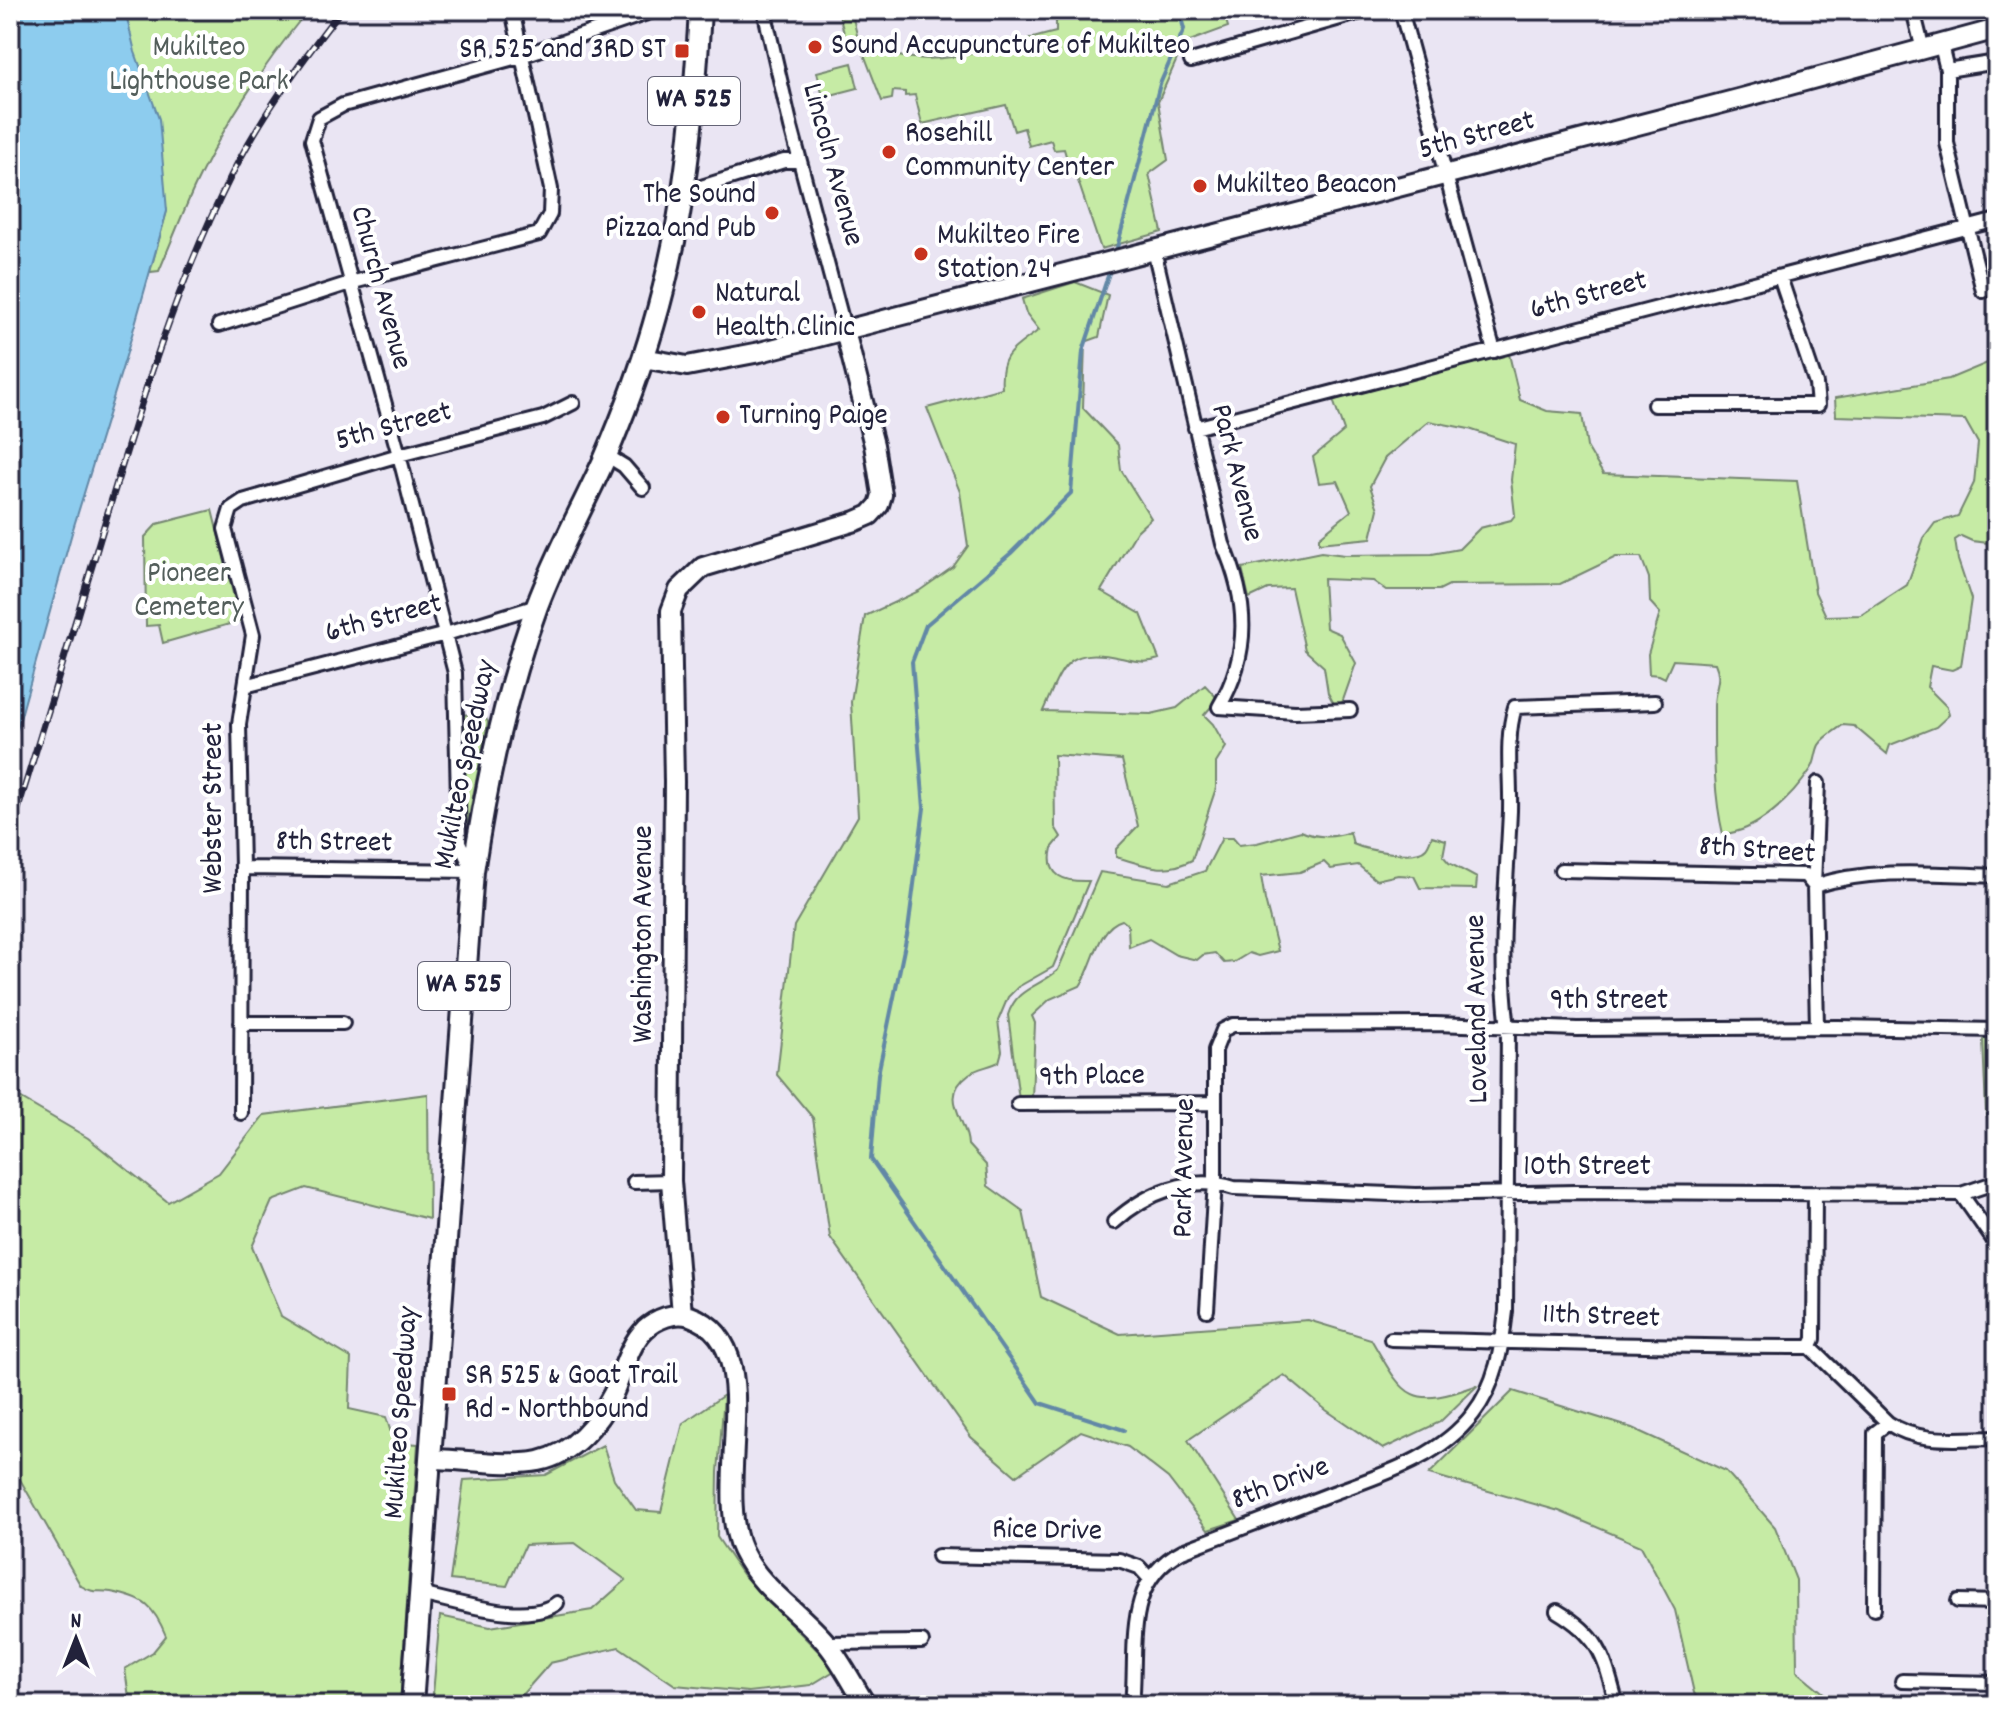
<svg xmlns="http://www.w3.org/2000/svg" width="2007" height="1715" viewBox="0 0 2007 1715" font-family="Dekko,sans-serif">
  <style>
    .green { fill: #c6eba5; stroke: #748670; stroke-width: 2 }
    .water { fill: #8dccee; stroke: #6288a6; stroke-width: 2 }
    .lines { fill: none; stroke-linecap: round; stroke-linejoin: round }
    .stream { stroke: #6288a6; stroke-width: 4 }
    .street-casing { stroke: #22223b; stroke-width: 18 }
    .secondary-casing { stroke: #22223b; stroke-width: 24 }
    .primary-casing { stroke: #22223b; stroke-width: 26 }
    .street { stroke: #fff; stroke-width: 12 }
    .secondary { stroke: #fff; stroke-width: 18 }
    .primary { stroke: #fff; stroke-width: 20 }
    .rail-casing { stroke: #22223b; stroke-width: 7 }
    .rail { stroke: #fff; stroke-width: 4; stroke-dasharray: 12; stroke-linecap: butt }
    .poi-dot { fill: #c8321e; stroke: #fff; stroke-width: 3 }
    .labels { text-anchor: middle; dominant-baseline: central; stroke-width: 8; stroke-linejoin: round; paint-order: stroke }
    .shield { fill: #fff; stroke: #646476; stroke-width: 2 }
    .shield-label { font-size: 28px; font-weight: bold; fill: #22223b }
    .poi-label { font-size: 30px; fill: #22223b; stroke: #fff; text-anchor: start }
    .park-label { font-size: 30px; fill: #535e5b; stroke: #fff }
    .street-label { font-size: 30px; fill: #22223b; stroke: #fff }
  </style>
  <rect width="100%" height="100%" fill="#eae5f3"/>
  <filter id="ink" filterUnits="userSpaceOnUse"><feTurbulence type="fractalNoise" baseFrequency=".0125" numOctaves="2"/><feDisplacementMap in="SourceGraphic" scale="16" xChannelSelector="R" yChannelSelector="G"/><feConvolveMatrix kernelMatrix="1 2 1 2 8 2 1 2 1" color-interpolation-filters="sRGB"/></filter>
  <g filter="url(#ink)">
    <path class="green" d="M125 10H308C264 65 225 122 195 186 182 214 171 243 159 271L150 272 167 211Z
      M838 10H851L859 43 847 45Z
      M1056 10H1223L1228 27 1184 43 1158 102 1168 160 1149 174 1162 232 1101 249 1076 175 1071 173 1064 149 1054 150 1051 140 1029 146 1024 128 1014 131 1006 105 922 124 915 95 905 96V92L893 91 892 99 882 101 862 49 883 44 886 53C942 70 1002 45 1056 32Z
      M852 63 858 88 823 97 817 72Z
      M1075 282 1108 295 1099 337 1085 342 1083 408 1118 445 1121 470 1151 518 1137 531 1101 591 1141 614 1159 659C1145 664 1135 661 1121 658 1065 646 1063 666 1043 711L1151 714 1177 708 1205 685 1218 699 1204 715 1213 724 1226 747 1216 763V788L1192 860C1164 875 1145 865 1116 857V849L1138 826 1122 760 1054 755 1055 827 1061 837 1052 848C1045 877 1065 882 1089 881L1053 967 1018 987 1008 997 998 1021 1002 1051 999 1062C989 1067 977 1068 969 1074 937 1098 968 1120 968 1145L986 1165 988 1186 1023 1211 1041 1297 1120 1334 1308 1320 1371 1339C1405 1398 1409 1410 1478 1385L1440 1422 1383 1449 1326 1410 1284 1375 1188 1440 1239 1520 1208 1530 1168 1478 1128 1447 1081 1431 1016 1476 971 1437 830 1237 813 1118 777 1075 794 926 858 816 851 702 865 616 919 591 953 567 968 546 960 492 927 408 1002 388C999 353 1014 349 1039 330L1026 313 1022 299Z
      M1509 354 1520 400 1547 411 1582 414 1587 447 1603 474 1797 481 1815 592 1826 616 1861 615 1907 585 1924 538 1935 523 1958 516 1974 483 1978 443 1965 420 1836 416 1835 398 1949 379 1997 359V544L1972 541 1961 536 1955 540 1958 560 1971 599 1961 666 1952 670 1931 666 1927 687 1947 707 1949 715 1936 727 1890 745 1887 754 1854 726 1843 725C1836 730 1824 737 1819 745 1815 753 1816 762 1811 769 1793 796 1758 832 1723 834 1713 792 1714 749 1714 706 1714 688 1723 680 1715 663L1673 660 1665 678 1659 675 1649 674 1648 654 1660 613 1650 602 1649 578 1641 557H1616L1560 584 1449 585 1439 590H1386L1373 581 1323 579 1326 628 1340 634 1356 663 1342 703 1334 704 1328 693 1324 667 1305 650 1291 588 1268 589 1249 598 1242 568 1321 552 1345 555 1432 554 1459 549 1480 528 1511 520 1515 515 1511 480 1515 444 1469 429 1429 421 1385 458 1370 486 1378 509 1371 538 1319 543V537L1351 511 1338 481 1319 483 1313 457 1344 431 1333 400Z
      M212 510 240 621 163 643 159 625 146 626 145 537 157 524Z
      M461 714 485 717 488 722 468 821 463 827Z
      M1301 831C1315 838 1335 838 1350 832L1353 844C1366 850 1416 860 1426 848 1429 845 1430 840 1432 836L1446 840 1443 856 1449 863 1477 878 1476 889 1420 888 1414 876 1398 875 1376 880 1358 865 1331 869 1324 862 1300 872 1261 876 1265 900 1278 951 1258 956 1249 953 1234 962 1224 963 1215 953 1203 955 1197 960 1176 955 1149 939 1129 947 1128 925 1122 920C1097 927 1093 968 1080 986L1050 999 1032 1016 1035 1023 1032 1099 1019 1100 1008 1015C1017 987 1038 988 1058 970L1100 872 1169 883 1205 871 1222 838H1233L1239 845 1257 843Z
      M1987 1036H1997V1123L1989 1122 1986 1112 1983 1040Z
      M428 1094 429 1219 306 1188 272 1201 252 1247 281 1316 351 1358 349 1409 386 1417 394 1442 418 1444 400 1705H130L125 1669 153 1652 166 1636C154 1606 144 1598 111 1592 97 1590 95 1594 81 1586L10 1462V1097H18L88 1138 168 1202 219 1173 264 1115Z
      M1513 1391 1632 1428 1726 1471 1775 1527 1796 1580 1797 1671 1838 1705H1702L1694 1693 1675 1610 1641 1546 1559 1511 1429 1474Z
      M724 1395 718 1472 717 1537 742 1574 820 1653 834 1671 811 1685 748 1692 675 1685 619 1647 550 1663 513 1705H432L440 1616 490 1627 592 1610 626 1580 575 1543 525 1545 507 1586 450 1580 464 1480 546 1475 603 1445 614 1479 636 1510 661 1512 683 1423Z"/>
    <path class="water" d="M10 10H125L135 52 159 119 167 211 126 356 73 529 10 755Z"/>
    <g class="lines">
      <path class="stream" d="M1115 255 1160 84 1184 29 1179 10
        M1111 267 1083 351 1071 493 1011 553 926 625 912 662 924 808 908 930 878 1074 871 1159 1040 1403 1124 1430"/>
      <defs>
        <path id="street" d="M764 10 791 127 845 331
          M1401 10 1494 351
          M1913 10 1923 50
          M1941 45 1947 70V143L1983 291
          M1191 61 1368 10
          M1947 70 1997 62
          M685 192 784 161H800
          M1154 250 1223 544C1248 600 1251 653 1219 707L1295 712 1350 710
          M219 325 350 283 539 234 550 214 551 189 512 10
          M1654 405H1818L1816 384 1780 277
          M1195 428 1997 220
          M606 455 624 466 643 488
          M245 686 446 634 537 606
          M242 868 473 871 459 842 455 673 399 455 312 140 319 118 343 105 521 56 656 10
          M1561 870 1805 875 1814 886
          M1814 886C1873 867 1936 874 1997 876
          M241 1023H343
          M1817 1027 1814 886 1818 783
          M1018 1104 1214 1103
          M241 1113 242 868 239 724 253 635 225 529 231 509 243 501 399 455 543 418 573 403
          M634 1182 671 1181
          M1961 1194 1997 1245
          M1114 1222C1146 1193 1191 1174 1234 1188L1416 1195 1575 1192 1961 1194 1997 1182
          M1207 1310 1215 1181V1050L1223 1030 1233 1025 1435 1024 1577 1029 1838 1027 1997 1030
          M1391 1339C1531 1342 1670 1347 1810 1347
          M1810 1347 1888 1423C1920 1445 1960 1438 1997 1438
          M1810 1347 1814 1339 1815 1193
          M938 1556 1119 1560 1139 1567 1149 1578
          M420 1594C454 1601 528 1626 557 1603
          M1958 1601 1997 1602
          M1874 1609 1875 1433 1888 1423
          M1557 1611C1602 1638 1604 1658 1617 1705
          M826 1643 922 1642
          M1902 1681 1997 1683
          M1132 1705C1138 1648 1122 1582 1182 1551 1230 1533 1278 1514 1325 1496 1377 1476 1438 1460 1473 1414 1496 1385 1502 1347 1506 1311L1508 1027C1498 955 1507 883 1510 811 1511 776 1505 740 1515 707L1655 702"/>
        <path id="secondary" d="M643 358 687 366 760 352 1738 99 1997 29
          M682 1314 671 1181 674 782 671 611 679 590 703 567 856 521 870 515 879 505 882 495 874 445 845 331
          M430 1459C462 1459 508 1467 539 1461 573 1454 598 1423 613 1394 623 1373 628 1346 645 1329 656 1319 675 1311 690 1316 772 1344 711 1484 742 1550 761 1590 800 1611 827 1644 842 1662 853 1685 866 1705"/>
        <path id="primary" d="M412 1705 473 871C487 781 505 692 537 606 556 555 583 507 605 458 623 416 640 371 653 327 684 223 694 118 700 10"/>
      </defs>
      <use href="#street" class="street-casing"/>
      <use href="#secondary" class="secondary-casing"/>
      <use href="#primary" class="primary-casing"/>
      <use href="#street" class="street"/>
      <use href="#secondary" class="secondary"/>
      <use href="#primary" class="primary"/>
      <defs>
        <path id="rail" d="M10 835C37 746 65 658 91 569 131 436 168 301 231 176 261 116 300 63 341 10"/>
      </defs>
      <use href="#rail" class="rail-casing"/>
      <use href="#rail" class="rail"/>
    </g>
  </g>
  <g class="poi-dot">
    <circle cx="815" cy="47" r="8"/>
    <rect x="674" y="43" width="16" height="16" rx="4"/>
    <circle cx="889" cy="152" r="8"/>
    <circle cx="1200" cy="186" r="8"/>
    <circle cx="772" cy="213" r="8"/>
    <circle cx="921" cy="254" r="8"/>
    <circle cx="699" cy="312" r="8"/>
    <circle cx="723" cy="417" r="8"/>
    <rect x="441" y="1386" width="16" height="16" rx="4"/>
  </g>
  <g class="labels">
    <g class="shield">
      <rect x="648" y="77" width="92" height="48" rx="6"/>
      <rect x="418" y="962" width="92" height="48" rx="6"/>
    </g>
    <g class="shield-label">
      <text x="694" y="101">WA 525</text>
      <text x="464" y="986">WA 525</text>
    </g>
    <g class="poi-label">
      <text x="831" y="47">Sound Accupuncture of Mukilteo</text>
      <text x="666" y="51" text-anchor="end">SR 525 and 3RD ST</text>
      <text x="905" y="135">Rosehill<tspan x="905" dy="34">Community Center</tspan></text>
      <text x="1216" y="186">Mukilteo Beacon</text>
      <text x="756" y="196" text-anchor="end">The Sound<tspan x="756" dy="34">Pizza and Pub</tspan></text>
      <text x="937" y="237">Mukilteo Fire<tspan x="937" dy="34">Station 24</tspan></text>
      <text x="715" y="295">Natural<tspan x="715" dy="34">Health Clinic</tspan></text>
      <text x="739" y="417">Turning Paige</text>
      <text x="465" y="1377">SR 525 &amp; Goat Trail<tspan x="465" dy="34">Rd - Northbound</tspan></text>
    </g>
    <g class="park-label">
      <text x="199" y="49">Mukilteo<tspan x="199" dy="34">Lighthouse Park</tspan></text>
      <text x="189" y="575">Pioneer<tspan x="189" dy="34">Cemetery</tspan></text>
    </g>
    <g class="street-label">
      <text transform="translate(1477 137) rotate(-15)">5th Street</text>
      <text transform="translate(831 165) rotate(75)">Lincoln Avenue</text>
      <text transform="translate(379 288) rotate(75)">Church Avenue</text>
      <text transform="translate(1589 297) rotate(-15)">6th Street</text>
      <text transform="translate(394 428) rotate(-15)">5th Street</text>
      <text transform="translate(1235 473) rotate(76)">Park Avenue</text>
      <text transform="translate(384 620) rotate(-15)">6th Street</text>
      <text transform="translate(467 765) rotate(-78)">Mukilteo Speedway</text>
      <text transform="translate(215 808) rotate(-90)">Webster Street</text>
      <text transform="translate(334 844) rotate(1)">8th Street</text>
      <text transform="translate(1757 852) rotate(4)">8th Street</text>
      <text transform="translate(645 934) rotate(-90)">Washington Avenue</text>
      <text x="1609" y="1002">9th Street</text>
      <text transform="translate(1479 1009) rotate(-91)">Loveland Avenue</text>
      <text transform="translate(1092 1078) rotate(-1)">9th Place</text>
      <text transform="translate(1186 1168) rotate(-89)">Park Avenue</text>
      <text x="1587" y="1168">10th Street</text>
      <text transform="translate(1601 1318) rotate(2)">11th Street</text>
      <text transform="translate(403 1413) rotate(-86)">Mukilteo Speedway</text>
      <text transform="translate(1281 1485) rotate(-21)">8th Drive</text>
      <text transform="translate(1047 1532) rotate(1)">Rice Drive</text>
    </g>
  </g>
  <rect width="2007" height="1715" fill="none" stroke="#fff" stroke-width="40"/>
  <rect x="20" y="20" width="1967" height="1675" fill="none" stroke="#22223b" stroke-width="3" filter="url(#ink)"/>
  <g transform="translate(76 1639)" stroke="#ffffff" stroke-width="6" paint-order="stroke">
  <path d="M0-6L14 30L0 20L-14 30Z" fill="#22223b"/>
  <text y="-12" font-size="22" font-weight="bold" text-anchor="middle" fill="#22223b">N</text>
  </g>
</svg>
